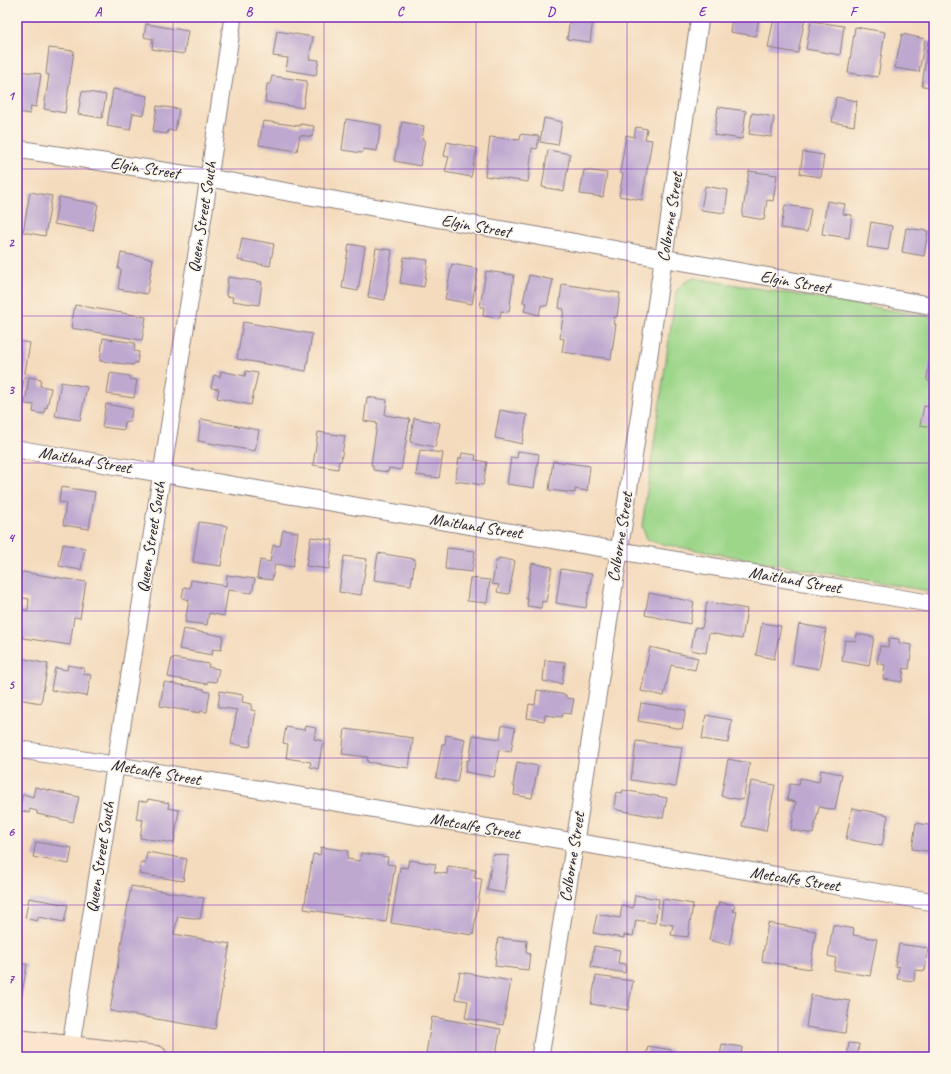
<svg xmlns="http://www.w3.org/2000/svg" width="951" height="1074" viewBox="0 0 951 1074" font-family="Caveat,sans-serif">
  <style>
    .green { fill: #9cd689; stroke: #5f7c62 }
    .building { fill: #bea8d0 }
    .lines { fill: none; stroke-linecap: round; stroke-linejoin: round }
    .street-casing { stroke: #8b7e7c; stroke-width: 19 }
    .secondary-casing { stroke: #8b7e7c; stroke-width: 24 }
    .street { stroke: #fff; stroke-width: 17 }
    .secondary { stroke: #fce5cf; stroke-width: 22 }
    .grid { fill: none; stroke: #7b2cbf; stroke-width: 1; stroke-opacity: 0.55 }
    .labels { text-anchor: middle; dominant-baseline: central; stroke-width: 3; stroke-linejoin: round; paint-order: stroke }
    .street-label { font-size: 17px; fill: #22223b; stroke: #fcf5e5 }
    .neatline { fill: none; stroke: #7b2cbf; stroke-width: 1.5 }
    .grid-label { font-size: 13px; text-anchor: middle; font-weight: bold; fill: #7b2cbf }
  </style>
  <rect width="100%" height="100%" fill="#fcf5e5"/>
  <filter id="ink" filterUnits="userSpaceOnUse"><feTurbulence type="fractalNoise" baseFrequency=".025" numOctaves="2"/><feDisplacementMap in="SourceGraphic" scale="8" xChannelSelector="R" yChannelSelector="G"/><feConvolveMatrix kernelMatrix="1 2 1 2 8 2 1 2 1" color-interpolation-filters="sRGB"/></filter>
  <filter id="wash" filterUnits="userSpaceOnUse"><feTurbulence type="fractalNoise" baseFrequency=".012" numOctaves="4" result="noise"/><feDisplacementMap in="SourceGraphic" scale="16" xChannelSelector="R" yChannelSelector="G"/><feGaussianBlur stdDeviation="0.9" result="paint"/><feColorMatrix in="noise" values="0 0 0 0 0 0 0 0 0 0 0 0 0 0 0 0 0 1.4 0 .05"/><feComposite in="paint" operator="in"/></filter>
  <g filter="url(#wash)">
    <rect width="100%" height="100%" fill="#f4dbbd"/>
    <path class="green" d="M694 278 934 317V592L662 544 647 539 642 526 676 291 685 282Z"/>
    <g id="blocks">
      <path class="building" d="M732 17H759L756 36 730 32Z
        M774 17 805 18 798 53 768 48Z
        M570 18 593 20 590 42 567 39Z
        M811 21 844 26 840 55 806 49Z
        M146 24 188 31 184 54 152 49 153 39 144 37Z
        M855 27 885 32 878 77 848 73Z
        M277 31 313 37 309 59 319 60 316 75 286 70 288 58 273 56Z
        M902 34 925 39 919 72 895 68Z
        M928 41 934 42V87L922 86Z
        M49 48 74 51 65 113 44 109 49 75 46 74Z
        M20 71 41 74 36 107 31 106 30 114 17 112 18 103H17V92Z
        M272 76 307 81 303 108 265 102 267 84H270Z
        M113 89 148 96 144 115 133 113 130 130 107 126Z
        M82 91 106 95 102 118 78 114Z
        M836 97 857 101 854 126 832 122Z
        M157 106 179 109 175 131 168 130 167 134 153 132Z
        M718 107 746 111 742 139 714 135Z
        M752 113 774 117 771 137 749 134Z
        M544 118 562 122 558 145 540 142Z
        M346 119 381 125 377 151 363 149 362 153 342 150Z
        M263 121 300 126V124L314 126 312 137 300 135 297 151 259 145Z
        M402 122 424 126 422 139 425 140 420 166 394 161Z
        M636 127 647 129 645 139 652 140 642 200 619 196 623 174 620 173 626 135 634 137Z
        M521 134 539 136 537 149 532 148 528 182 485 176 490 137 520 140Z
        M447 142 477 148 471 177 445 172 449 157 444 156Z
        M548 150 570 154 564 191 542 187Z
        M803 152 824 155 821 177 800 174Z
        M584 170 607 173 603 197 580 194Z
        M749 171 777 175 773 201 767 200 764 220 742 216Z
        M705 186 728 190 725 213 701 210Z
        M30 192 52 196 45 236 23 232Z
        M59 197 98 204 93 231 54 224Z
        M827 201 845 204 843 214 852 215 849 238 822 234Z
        M785 205 811 209 807 232 781 228Z
        M871 222 892 226 888 250 867 247Z
        M906 228 928 231 924 256 902 252Z
        M242 238 274 244 270 266 238 260Z
        M349 244 365 247 358 291 342 288Z
        M376 248 392 250 385 300 368 297Z
        M121 253 153 259 147 294 118 289 121 270 118 269Z
        M404 257 428 260 424 287 400 283Z
        M452 264 478 269 472 304 445 299Z
        M486 271 514 275 509 312 501 311 500 318 483 316 484 307H480Z
        M529 275 553 280 547 306 541 305 539 315 524 311 526 303 523 302Z
        M228 277 262 282 259 305 232 301 233 297 226 296Z
        M562 284 620 293 617 317H614L613 324H616L611 359 562 352 564 339 560 338 564 309 559 308Z
        M75 305 146 317 142 340 71 328Z
        M243 322 312 334 306 371 237 359Z
        M103 338 135 343 134 351 139 352 137 363H134L133 365 100 361Z
        M17 341 30 343 20 402H17Z
        M934 358V385L927 380 929 363Z
        M221 371 245 376 246 371 258 373 251 405 217 398 219 389 211 388 214 375 220 377Z
        M110 373 130 376V379L137 380 134 398 107 394Z
        M29 377 41 379 40 386 51 388 47 408 45 407 44 414 33 412 34 405 25 404Z
        M61 382 87 387 80 420 55 416Z
        M367 397 387 400 385 415 410 419 401 470 389 468 388 472 373 470V465H371L377 423 364 421Z
        M106 404 132 409 130 422 125 421 124 430 102 427Z
        M924 406 934 408V427L920 425Z
        M500 410 527 415 522 444 495 438Z
        M414 418 440 423 435 447 410 442Z
        M201 419 259 430 255 451 198 441Z
        M318 432 345 436 341 461H339L338 469 313 465Z
        M420 450 443 453 439 478 416 475Z
        M518 451 539 454 534 488 507 484 511 457 517 458Z
        M462 453 476 455 475 460 487 462 483 485 455 481 459 458 461 459Z
        M553 461 590 466 587 491 575 489V493L549 490Z
        M61 487 95 492 89 529 63 525 66 503 59 502Z
        M199 522 227 526 221 566 193 562Z
        M283 530 298 532 293 567 275 564 272 580 257 578 260 560 270 562 273 545 280 546Z
        M311 537 333 540 329 569 306 566Z
        M63 544 85 548 81 570 59 566Z
        M447 548 475 551 472 572 445 569Z
        M378 553 415 559 411 585 374 580Z
        M344 556 367 559 361 595 339 592Z
        M499 558 515 561 509 594 497 592 499 585 492 584 496 561H498Z
        M532 563 552 567 546 602 542 601 541 608 527 606 528 599H526Z
        M561 569 592 574 586 608 556 603Z
        M22 572 86 582 80 618 74 617 70 645 23 638V636L17 635V624L19 609 28 610 29 599 18 597Z
        M227 575 255 579 252 593 228 590 224 616 209 613 207 625 185 622 189 600 182 598 184 587 190 588 191 580 226 586Z
        M470 578 490 580 487 603 467 601Z
        M649 593 694 602 690 624 645 615Z
        M707 602 747 609 742 639 709 633 706 653 691 650 695 627 702 628Z
        M762 623 781 626 774 659 756 655Z
        M799 624 826 629 819 669 792 664Z
        M183 629 223 636 221 650 213 649 212 655 179 649Z
        M857 634 874 637 869 666 842 661 845 640 856 641Z
        M889 638 899 639V643L912 645 909 669 904 668 902 682 883 679 885 665 877 663 880 646 888 647Z
        M650 647 698 658 695 670 671 665 664 696 641 691Z
        M20 658 48 664 41 703 17 699V673Z
        M172 658 209 664 208 667 219 669 216 682 208 681 207 684 168 677Z
        M545 660 565 662 562 684 543 681Z
        M68 665 84 668 83 674 91 675 87 696 51 690 55 668 67 670Z
        M164 682 204 689V691L210 692 207 712 200 711V713L160 706Z
        M537 690 566 695V698L574 699 571 714 563 713 562 717 545 715 544 721 527 718 529 704 535 705Z
        M220 691 243 695 242 702 252 704 251 710 256 711 250 747 231 744 237 710 218 707Z
        M641 703 686 710 682 729 638 721Z
        M706 715 732 720 728 743 702 739Z
        M502 725 515 728 511 752 499 750 494 777 465 772 467 760 469 761 473 735 500 739Z
        M305 726 316 728 314 739 323 741 318 769 310 767 311 762 286 758 288 744 283 743 286 727 304 730Z
        M345 729 413 738 409 768 367 762 368 757 342 754Z
        M446 735 465 739 457 782 436 778 442 744H445Z
        M636 741 682 747 676 787 631 780Z
        M728 759 750 763 743 800 721 796Z
        M517 762 538 766 532 798 514 795 515 787 513 786Z
        M821 770 842 774 835 810 819 807 813 834 791 830 796 802 787 800 790 784 799 785 800 778 819 782Z
        M751 781 775 785 766 831 742 826Z
        M35 787 79 797 73 822 37 814V811L30 809 29 813 19 810 23 794 33 797Z
        M623 790 667 798 663 818 618 810 614 807 616 792 622 793Z
        M148 799 169 803 168 808 179 810 174 843 140 838 143 820 136 819 139 801 147 802Z
        M852 808 888 815 882 846 846 839Z
        M916 823 934 826V852L912 849Z
        M36 842 72 848 69 864 33 857Z
        M321 847 348 851 347 859 360 861 361 853 388 857 387 864 395 865 386 922 304 909 313 854 320 855Z
        M147 852 187 859 183 881 139 874 141 862 145 863Z
        M493 854 509 856 504 893 487 890Z
        M409 860 436 864 434 872 447 874 448 866 476 870 474 878 482 879 473 935 391 923 400 867 407 868Z
        M131 886 204 898 200 919 178 916 174 934 230 944 215 1029 110 1011Z
        M635 895 659 899 655 923 636 920 633 936 624 935V938L593 933 597 914 620 918 622 905 633 908Z
        M29 898 68 905 64 922 38 917 37 921 25 918Z
        M663 899 693 904 688 937 671 935 673 925 660 923Z
        M719 902 735 905 733 911 737 912 729 945 709 940 716 907 718 908Z
        M768 923 816 931 810 969 762 961Z
        M833 925 854 929 853 935 877 939 870 976 834 970 836 958 828 956Z
        M498 938 527 941 526 953 530 954 528 970 495 966Z
        M899 944 928 948 925 971 915 970 914 981 897 979 899 967 895 966Z
        M594 946 620 950 618 963 626 964 625 973 591 967Z
        M17 963 27 964 20 1006H17Z
        M460 972 511 981 503 1025 465 1018 468 1001 455 999Z
        M596 976 633 981 628 1010 591 1004Z
        M811 995 850 1001 845 1033 806 1027Z
        M432 1017 501 1029 495 1057H444L426 1054Z
        M849 1043 859 1044 857 1057H847Z
        M722 1044 742 1047 741 1057H720Z
        M648 1046 672 1050 671 1057H646Z"/>
    </g>
  </g>
  <g filter="url(#ink)">
    <use href="#blocks" fill-opacity="0" stroke="#8b7e7c" stroke-width="1"/>
    <g class="lines">
      <defs>
        <path id="street" d="M17 149 209 178 934 306
          M17 449 934 604
          M17 749 934 902
          M69 1057 209 178 233 17
          M540 1057 575 842 700 17"/>
        <path id="secondary" d="M17 1041 156 1057"/>
      </defs>
      <use href="#street" class="street-casing"/>
      <use href="#secondary" class="secondary-casing"/>
      <use href="#street" class="street"/>
      <use href="#secondary" class="secondary"/>
    </g>
  </g>
  <path class="grid" d="M173 17V1057M324 17V1057M476 17V1057M627 17V1057M778 17V1057M17 169H934M17 316H934M17 463H934M17 611H934M17 758H934M17 905H934"/>
  <g class="labels">
    <g class="street-label">
      <text transform="translate(145 168) rotate(9)">Elgin Street</text>
      <text transform="translate(202 217) rotate(-81)">Queen Street South</text>
      <text transform="translate(670 217) rotate(-81)">Colborne Street</text>
      <text transform="translate(476 226) rotate(10)">Elgin Street</text>
      <text transform="translate(795 282) rotate(10)">Elgin Street</text>
      <text transform="translate(85 460) rotate(10)">Maitland Street</text>
      <text transform="translate(476 526) rotate(9)">Maitland Street</text>
      <text transform="translate(151 537) rotate(-81)">Queen Street South</text>
      <text transform="translate(620 537) rotate(-81)">Colborne Street</text>
      <text transform="translate(795 580) rotate(10)">Maitland Street</text>
      <text transform="translate(156 772) rotate(10)">Metcalfe Street</text>
      <text transform="translate(475 826) rotate(10)">Metcalfe Street</text>
      <text transform="translate(100 857) rotate(-81)">Queen Street South</text>
      <text transform="translate(572 857) rotate(-81)">Colborne Street</text>
      <text transform="translate(795 879) rotate(9)">Metcalfe Street</text>
    </g>
  </g>
  <rect width="951" height="1074" fill="none" stroke="#fcf5e5" stroke-width="44"/>
  <rect x="22" y="22" width="907" height="1030" class="neatline"/>
  <g class="grid-label">
    <text x="98" y="16">A</text>
    <text x="249" y="16">B</text>
    <text x="400" y="16">C</text>
    <text x="551" y="16">D</text>
    <text x="702" y="16">E</text>
    <text x="853" y="16">F</text>
    <text x="11" y="100">1</text>
    <text x="11" y="247">2</text>
    <text x="11" y="394">3</text>
    <text x="11" y="542">4</text>
    <text x="11" y="689">5</text>
    <text x="11" y="836">6</text>
    <text x="11" y="983">7</text>
  </g>
</svg>
